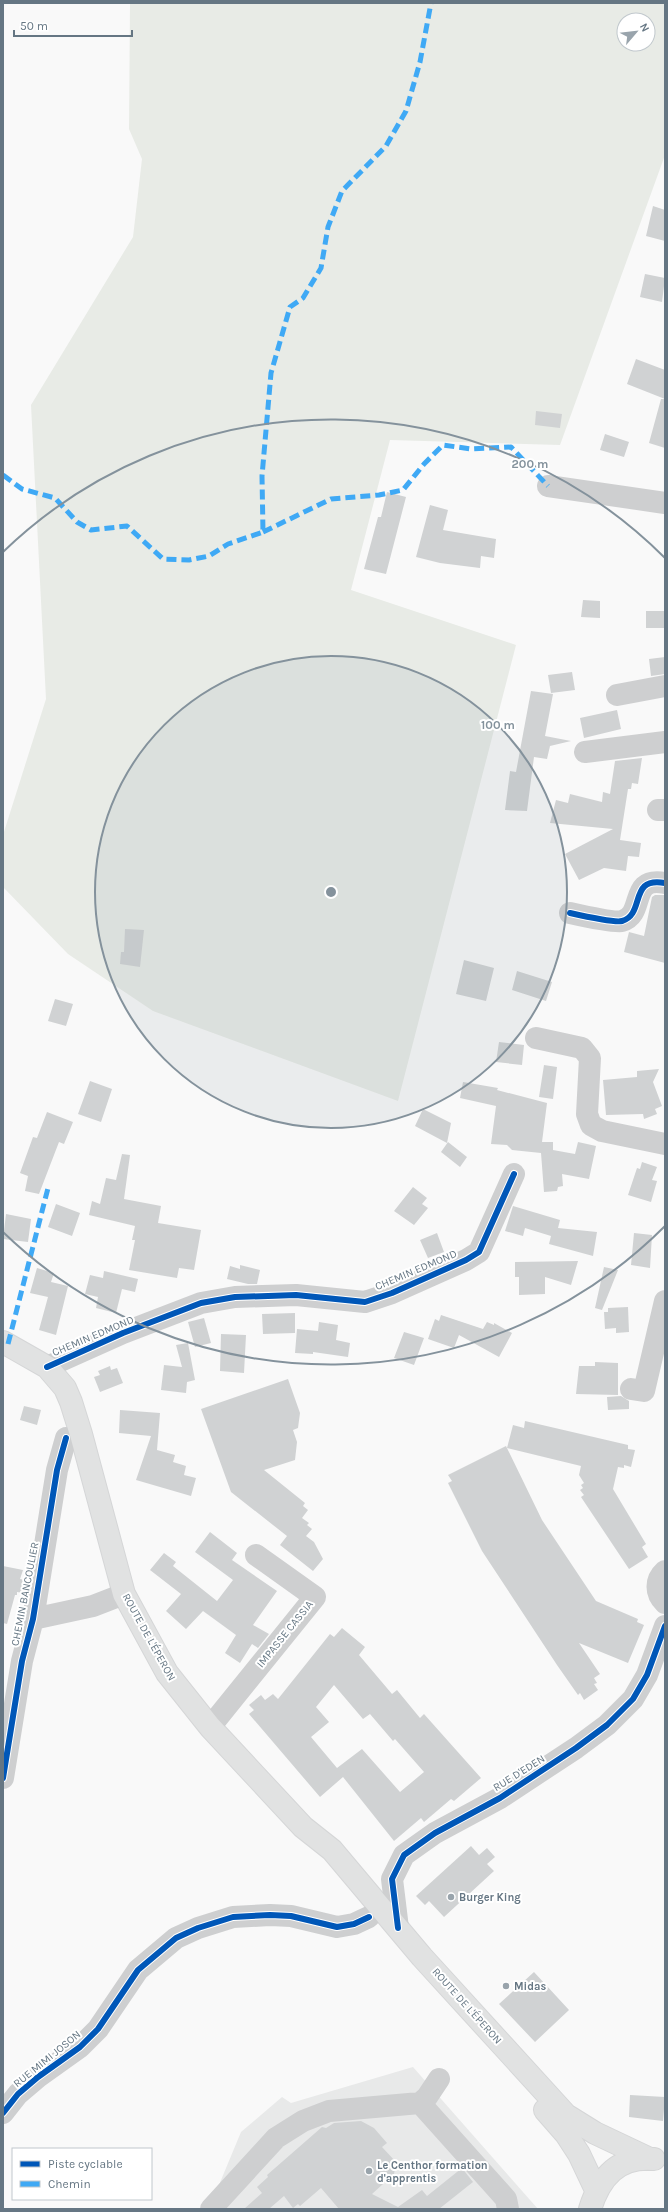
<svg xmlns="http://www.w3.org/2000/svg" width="668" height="2212" viewBox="0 0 668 2212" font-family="Karla,sans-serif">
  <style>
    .built { fill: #e8e9e9 }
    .green { fill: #e8ebe6; fill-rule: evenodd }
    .building { fill: #d0d2d3; fill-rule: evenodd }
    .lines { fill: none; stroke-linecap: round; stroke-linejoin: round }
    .major-casing { stroke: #d5d6d7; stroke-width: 24 }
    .minor { stroke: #cecfd0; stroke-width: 22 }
    .major { stroke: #e1e2e2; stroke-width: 22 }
    .quiet { stroke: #3fa9f5; stroke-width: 5; stroke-dasharray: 10 5; stroke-linecap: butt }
    .cycleway-casing { stroke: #fff; stroke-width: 8 }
    .cycleway { stroke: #0057b8; stroke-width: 6 }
    .ring { fill: none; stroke: #84929c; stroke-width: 2 }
    .poi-dot { fill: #99a4ac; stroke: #fff; stroke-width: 1.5 }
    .labels { text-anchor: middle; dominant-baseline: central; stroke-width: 4; stroke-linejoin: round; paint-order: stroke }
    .street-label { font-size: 11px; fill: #657683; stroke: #fff }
    .poi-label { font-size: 11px; font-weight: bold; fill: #657683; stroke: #fff; text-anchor: start }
    .centre { fill: #84929c; stroke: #fff; stroke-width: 2 }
    .ring-label { font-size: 12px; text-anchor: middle; font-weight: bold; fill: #84929c; stroke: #fff; stroke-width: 4; stroke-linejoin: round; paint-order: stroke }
  </style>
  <rect width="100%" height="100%" fill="#f9f9f9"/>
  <path class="built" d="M413 2067 538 2209H209L241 2132 282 2097 291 2103Z"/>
  <path class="green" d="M130 3H665V155L560 445 390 440 351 590 516 645 398 1101 153 1011 68 954 3 887V835L46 699 31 405 133 237 142 159 129 129ZM624 20H648V44H624Z"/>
  <path class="building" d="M653 206 665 210V241L646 236Z
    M645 274 665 278 662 302 640 297Z
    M636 359 665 370V399L627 384Z
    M661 399H665V448L649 443Z
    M536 411 562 414 560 428 535 425Z
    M605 434 629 442 624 457 600 450Z
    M387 492 406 497 386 574 364 569 378 517H381Z
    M430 505 448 510 443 530 496 539 494 558 481 556 480 568 440 563 416 557Z
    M583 600 600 601V618L581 617Z
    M646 611H665V628H646Z
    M665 657V674L651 676 649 659Z
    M572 672 575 690 551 693 548 675Z
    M531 691 553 694 545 736 571 741 550 746 547 759 534 757 527 811 505 810 510 771 516 772Z
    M617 710 621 729 584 738 580 718Z
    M642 758 638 784 632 783 631 789H628L620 840 641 843 639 857 628 856 626 871 604 868 579 880 565 854 613 829 550 823 556 800 568 803 570 794 602 802 603 792 610 794 615 761Z
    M665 895V963L624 952 629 932 644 936 652 897 655 895Z
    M125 929 144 930 140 967 120 964 121 952H124Z
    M464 960 494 968 486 1001 456 994Z
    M517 971 552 982 546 1001 512 990Z
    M55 999 73 1004 66 1026 48 1021Z
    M499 1042 524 1045 522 1065 496 1062Z
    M544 1065 557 1067 553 1099 539 1097Z
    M659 1069 653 1082 662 1106 655 1109 657 1114 644 1119 643 1114 606 1115 603 1080 637 1077V1071Z
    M90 1081 112 1089 101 1122 78 1114Z
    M463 1082 498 1088 497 1090 547 1103 542 1142H553V1150L575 1154 578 1142 596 1146 589 1179 562 1174 563 1186 558 1187 557 1191 544 1192 541 1153 512 1150 507 1145 491 1144 496 1106 460 1098Z
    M423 1109 451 1123 447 1143 415 1126Z
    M47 1112 73 1122 64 1144 59 1142 39 1194 25 1191 28 1176 20 1173 33 1137 37 1138Z
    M448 1142 467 1157 460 1167 441 1152Z
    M122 1154 130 1155 124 1199 161 1206 158 1223 201 1230 194 1270 179 1268 177 1278 129 1270 135 1240H132L135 1226 89 1215 92 1201 100 1204 106 1178 116 1180Z
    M642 1162 657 1167 652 1180 657 1181 651 1202 628 1195 637 1168 640 1169Z
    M413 1187 427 1198 422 1204 428 1208 414 1225 394 1211Z
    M56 1204 80 1213 72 1236 48 1227Z
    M513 1206 560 1220 558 1228 597 1232 593 1256 549 1244 551 1236 525 1228 523 1236 505 1231Z
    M6 1214 31 1219 28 1242 3 1239Z
    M437 1233 444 1252 428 1258 420 1240Z
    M634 1233 652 1235 650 1268 631 1265Z
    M578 1261 571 1285 545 1277V1294L519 1295V1277H515V1262Z
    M240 1265 260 1270 257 1284H248L227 1279 230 1266 240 1269Z
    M604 1267 618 1270 602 1310 595 1308Z
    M37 1268 54 1273 51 1282 68 1286 56 1335 39 1330 48 1297 30 1293Z
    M104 1271 138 1279 135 1292 122 1289 116 1313 96 1308 98 1297 85 1294 90 1275 103 1278Z
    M628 1307 629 1332 616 1333V1328L605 1329 604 1312H608V1308Z
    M295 1313V1333L263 1334 262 1314Z
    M441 1315 483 1329 487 1322 494 1325V1323L512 1333 499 1357 459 1335 454 1348 428 1339 435 1319 439 1321Z
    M204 1318 211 1343 195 1347 188 1322Z
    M319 1322 338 1325 336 1340 350 1343 348 1357 313 1352V1354L295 1353 297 1329 318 1331Z
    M404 1332 424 1338 414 1365 394 1358Z
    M221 1334 246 1335 244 1373 220 1371Z
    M188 1343 195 1380 187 1382 186 1393 161 1390 164 1365 182 1367 176 1345Z
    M595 1362 618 1363V1395L576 1394 579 1366H595Z
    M110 1366 111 1370 117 1368 123 1383 100 1392 94 1377 100 1375 98 1371Z
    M288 1379 300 1413 298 1428 293 1430 297 1442 295 1460 264 1470 305 1503 303 1506 308 1510 302 1518 309 1523 307 1525 312 1529 306 1536 314 1542 323 1559 313 1571 280 1545 287 1536 231 1492 201 1409Z
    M621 1396 629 1401V1409L608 1410 607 1397Z
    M24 1406 41 1410 37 1425 20 1420Z
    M120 1410 160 1413 157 1450 175 1455 173 1462 186 1466 184 1475 196 1478 191 1496 136 1480 151 1436 119 1433Z
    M525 1421 628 1445V1449L635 1450 631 1467 624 1465V1468L618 1467 613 1489 646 1544 642 1547 648 1557 629 1569 581 1497 584 1495 580 1490 583 1488 581 1485 584 1483 579 1475 581 1466 507 1448 513 1425 524 1428Z
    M506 1446 542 1520 596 1601 638 1619 637 1622 644 1625 628 1663 579 1643 600 1674 594 1678 597 1683 594 1684 598 1690 584 1700 580 1693 578 1695 557 1665 482 1551 448 1483 452 1481 448 1475Z
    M210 1532 237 1553 232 1560 277 1591 253 1625 269 1634 258 1648 252 1644 240 1663 225 1653 236 1635 203 1611 186 1629 166 1611 181 1594 150 1570 164 1553 176 1562 173 1566 217 1601 233 1580 195 1552Z
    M3 1566 23 1570 20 1579 26 1580 23 1593 17 1592V1595H15L7 1624 3 1623Z
    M342 1628 365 1647 359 1655 392 1694 397 1690 420 1718 424 1714 481 1778 454 1801 451 1799 424 1822 421 1818 394 1841 343 1777 320 1797 249 1714 254 1710 249 1705 261 1695 265 1700 273 1694 278 1699 330 1634 334 1637ZM334 1685 363 1719 370 1714 393 1741 395 1739 424 1772 400 1792 362 1749 337 1768 311 1737 329 1722 316 1707Z
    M471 1846 479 1855 487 1848 495 1857 487 1864 494 1871 444 1917 429 1901 425 1905 416 1896Z
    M534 1972 569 2010 535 2042 499 2004Z
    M630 2095 665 2097 663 2121 629 2117Z
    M361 2121 374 2128 387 2143 382 2147 396 2162 394 2174 372 2194 398 2207 422 2190 427 2196 462 2168 473 2182 439 2209H339L321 2188 300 2206 298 2204 293 2208 284 2196 269 2209H244L262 2193 257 2187 268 2177 267 2175 322 2127 326 2128 334 2123Z"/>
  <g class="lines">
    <defs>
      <path id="major" d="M3 1342 47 1367 65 1388 71 1402 81 1434 124 1594 167 1673 210 1727 303 1827 332 1850 422 1957 566 2115 595 2133 650 2159
        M545 2110 566 2134 579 2154 596 2190
        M590 2209C600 2177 618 2156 654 2159"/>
    </defs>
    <use href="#major" class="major-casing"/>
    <path class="minor" d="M548 486 665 503
      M617 695 665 686
      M585 752 665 742
      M658 810H665
      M570 913C579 915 615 923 622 921 646 914 628 876 665 883
      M536 1038 582 1048 590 1058 587 1114 591 1125 602 1131 665 1144
      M47 1367 123 1333 201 1303 235 1297 296 1295 365 1302 392 1293 466 1260 479 1252 514 1174
      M631 1389 644 1391 665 1301
      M665 1571C655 1580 655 1593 665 1603
      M33 1619 93 1606 124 1594
      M210 1727 315 1597 256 1555
      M3 1778 22 1661 33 1619 57 1470 66 1438
      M398 1928 392 1879 404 1855 435 1833 500 1798 576 1748 607 1725 633 1699 647 1675 665 1626
      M420 2103 506 2199 508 2209
      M3 2113 18 2094 38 2077 80 2047 98 2029 138 1970 176 1938 198 1928 233 1917 270 1915 291 1916 337 1927 354 1924 369 1917
      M211 2209 276 2138 303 2121 329 2111 420 2103 427 2097 439 2079"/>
    <use href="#major" class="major"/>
    <path class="quiet" d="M3 475 22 489 55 498 77 522 91 530 127 526 163 559 189 560 209 556 228 544 263 532 262 476 271 373 290 307 303 298 321 268 328 227 342 191 386 146 406 111 420 62 431 3
      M263 532 331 499 379 495 403 490 424 464 443 445 471 449 511 447 548 486
      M8 1344 48 1188"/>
    <defs>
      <path id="cycleway" d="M570 913C579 915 615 923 622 921 646 914 628 876 665 883
        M47 1367 123 1333 201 1303 235 1297 296 1295 365 1302 392 1293 466 1260 479 1252 514 1174
        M3 1778 22 1661 33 1619 57 1470 66 1438
        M398 1928 392 1879 404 1855 435 1833 500 1798 576 1748 607 1725 633 1699 647 1675 665 1626
        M3 2113 18 2094 38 2077 80 2047 98 2029 138 1970 176 1938 198 1928 233 1917 270 1915 291 1916 337 1927 354 1924 369 1917"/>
    </defs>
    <use href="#cycleway" class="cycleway-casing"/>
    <use href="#cycleway" class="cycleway"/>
  </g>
  <circle cx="331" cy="892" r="236" fill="#84929c" fill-opacity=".12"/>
  <g class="ring">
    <circle cx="331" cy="892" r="236"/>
    <path d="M665 1226A472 472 0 0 1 3 1232M3 552A472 472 0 0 1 665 558"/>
  </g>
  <g class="poi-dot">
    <circle cx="451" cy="1897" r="4"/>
    <circle cx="506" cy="1986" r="4"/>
    <circle cx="369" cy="2171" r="4"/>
  </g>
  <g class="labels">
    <g class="street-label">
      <text transform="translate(416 1270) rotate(-23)">CHEMIN EDMOND</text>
      <text transform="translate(93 1336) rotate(-23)">CHEMIN EDMOND</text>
      <text transform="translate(25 1594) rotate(-79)">CHEMIN BANCOULIER</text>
      <text transform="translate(285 1634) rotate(-51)">IMPASSE CASSIA</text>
      <text transform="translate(149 1637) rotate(61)">ROUTE DE L'ÉPERON</text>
      <text transform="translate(519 1773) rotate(-32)">RUE D'EDEN</text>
      <text transform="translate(467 2006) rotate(48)">ROUTE DE L'ÉPERON</text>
      <text transform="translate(47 2059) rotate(-39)">RUE MIMI JOSON</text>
    </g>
    <g class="poi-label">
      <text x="459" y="1897">Burger King</text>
      <text x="514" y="1986">Midas</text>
      <text x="377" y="2165">Le Centhor formation<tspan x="377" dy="13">d'apprentis</tspan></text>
    </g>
  </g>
  <circle cx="331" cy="892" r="6" class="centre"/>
  <g class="ring-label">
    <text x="530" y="468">200 m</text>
    <text x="498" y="729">100 m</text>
  </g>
  <rect width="668" height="2212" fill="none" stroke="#657683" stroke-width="8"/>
  <rect x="12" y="2148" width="140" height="52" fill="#ffffff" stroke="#c1c8cd"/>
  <rect x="20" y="2161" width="20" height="6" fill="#0057b8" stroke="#c1c8cd"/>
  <text x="48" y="2168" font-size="12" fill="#657683">Piste cyclable</text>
  <rect x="20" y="2181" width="20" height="6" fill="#3fa9f5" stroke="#c1c8cd"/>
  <text x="48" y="2188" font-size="12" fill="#657683">Chemin</text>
  <g transform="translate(636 32) rotate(62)"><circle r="19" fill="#ffffff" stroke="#c1c8cd"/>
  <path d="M0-3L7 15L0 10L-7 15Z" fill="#99a4ac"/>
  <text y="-6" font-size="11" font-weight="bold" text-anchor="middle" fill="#657683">N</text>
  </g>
  <path d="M14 30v6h118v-6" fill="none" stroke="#657683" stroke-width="2"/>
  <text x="20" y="30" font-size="12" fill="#657683" stroke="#ffffff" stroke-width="3" paint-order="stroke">50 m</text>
</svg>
